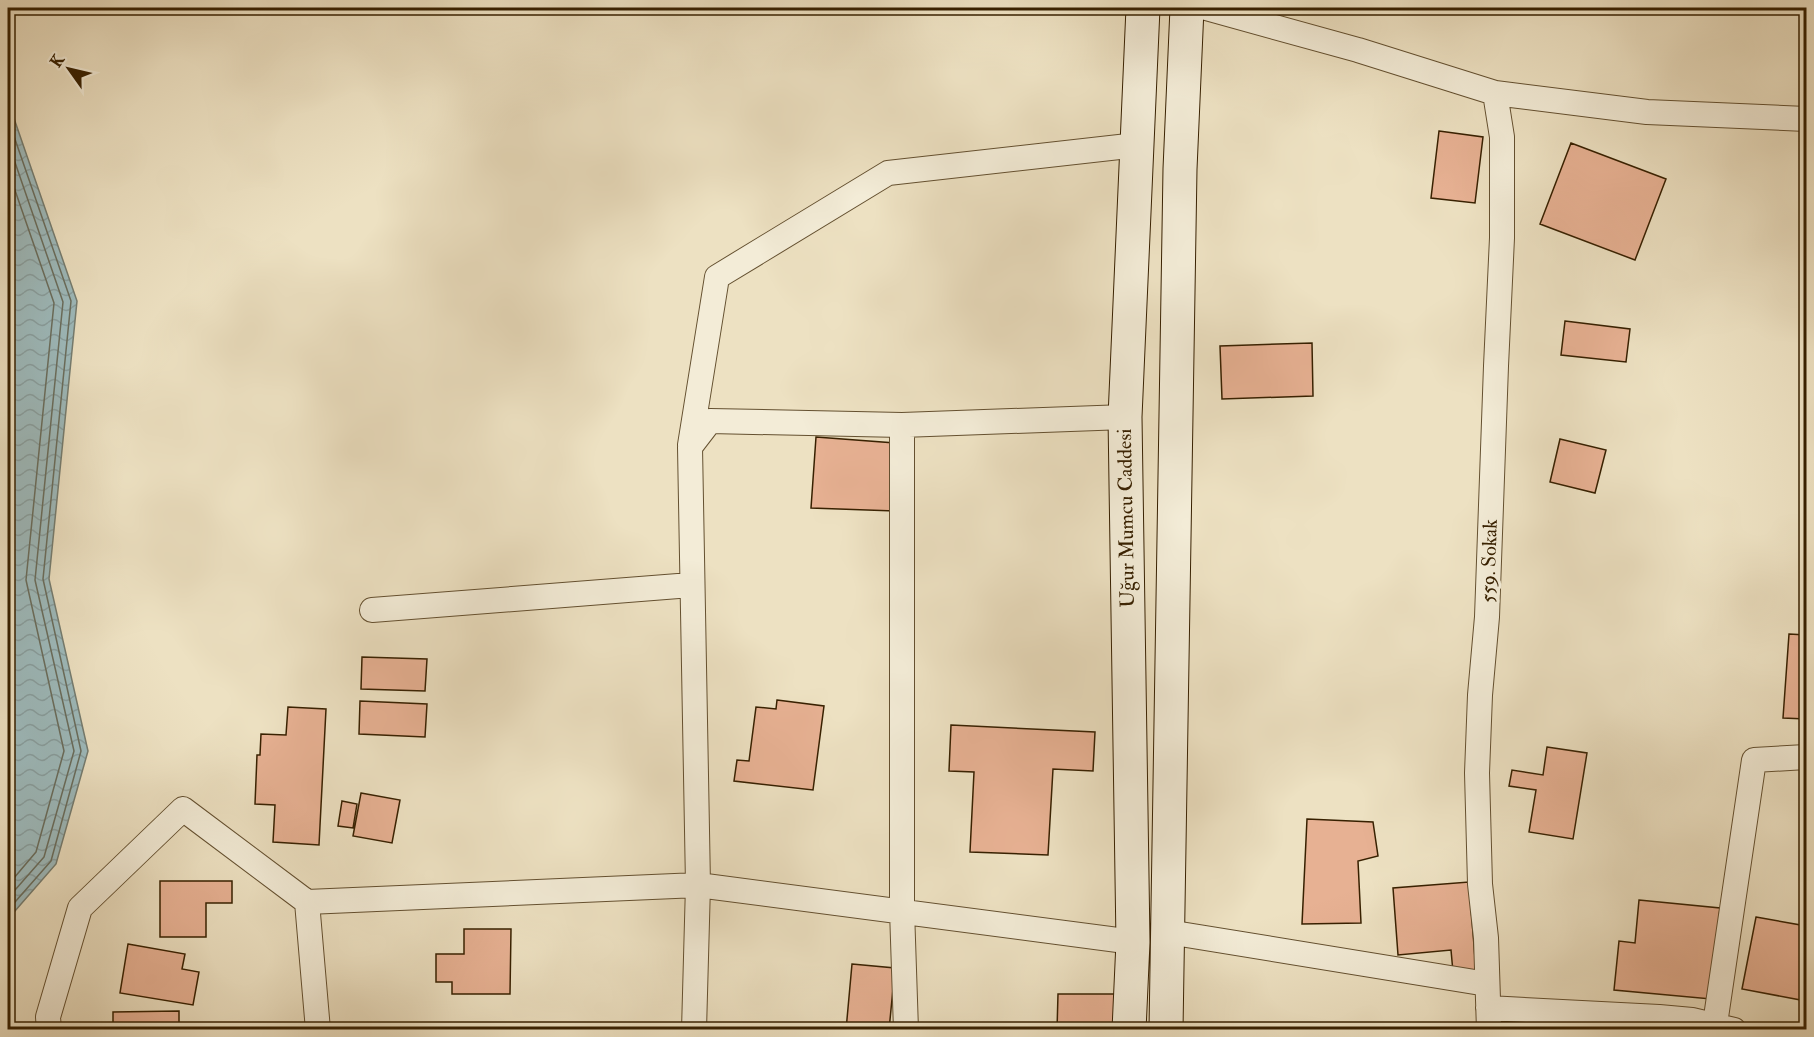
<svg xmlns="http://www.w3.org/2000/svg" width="1814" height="1037" viewBox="0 0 1814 1037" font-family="'IM FELL Double Pica',serif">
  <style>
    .water { fill: url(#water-waves); stroke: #757d71; stroke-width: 1.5 }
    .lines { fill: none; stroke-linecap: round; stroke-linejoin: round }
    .shore { stroke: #6a6e5e; stroke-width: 1.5 }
    .building { fill: #e7b193; stroke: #372000; stroke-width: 1.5 }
    .street-casing { stroke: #645030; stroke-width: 26 }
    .secondary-casing { stroke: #372000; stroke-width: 35 }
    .street { stroke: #f3ecd7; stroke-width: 24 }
    .secondary { stroke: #f3ecd7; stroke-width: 33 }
    .labels { text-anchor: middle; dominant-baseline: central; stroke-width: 6; stroke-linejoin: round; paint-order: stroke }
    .street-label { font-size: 20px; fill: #372000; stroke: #f3ecd7 }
  </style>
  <defs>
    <pattern id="water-waves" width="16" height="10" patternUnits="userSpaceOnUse" patternTransform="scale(1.5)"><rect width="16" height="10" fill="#9ebbbd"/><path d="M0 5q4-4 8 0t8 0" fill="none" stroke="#89a0a1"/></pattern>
  </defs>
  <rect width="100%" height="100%" fill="#ede1c2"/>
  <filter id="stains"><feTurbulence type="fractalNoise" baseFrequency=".00333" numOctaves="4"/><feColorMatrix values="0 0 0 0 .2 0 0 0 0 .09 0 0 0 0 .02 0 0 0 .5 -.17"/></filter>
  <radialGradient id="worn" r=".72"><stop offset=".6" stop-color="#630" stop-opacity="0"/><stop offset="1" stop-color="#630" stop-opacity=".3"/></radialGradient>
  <path class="water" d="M8 101 77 301 49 579 88 751 56 864 8 919Z"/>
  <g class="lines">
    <path class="shore" d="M8 119 71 301 43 579 81 751 51 861 8 910
      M8 142 63 302 35 580 74 751 44 857 8 898
      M8 170 54 303 26 580 64 751 36 852 8 885"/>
  </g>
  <path class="building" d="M1439 131 1483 137 1475 203 1431 198Z
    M1571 143 1666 179 1635 260 1540 224Z
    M1565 321 1630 329 1626 362 1561 355Z
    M1312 343 1313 396 1222 399 1220 346Z
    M816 437 895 443V511L811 508Z
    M1560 439 1606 450 1595 493 1550 482Z
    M1789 634 1806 635V719L1783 718Z
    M362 657 427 659 425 691 361 689Z
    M777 700 824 706 813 790 734 781 737 760 749 761 756 707 776 709Z
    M360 701 427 704 425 737 359 734Z
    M288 707 326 709 319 845 273 842 275 805 255 804 257 755H260L261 734 286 735Z
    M951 725 1095 732 1093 771 1053 769 1048 855 970 852 974 772 949 771Z
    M1547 747 1587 753 1573 839 1529 832 1536 790 1509 786 1512 770 1543 775Z
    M361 793 400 800 392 843 353 836Z
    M342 801 357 804 353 828 338 826Z
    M1307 819 1373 822 1378 856 1358 861 1361 923 1302 924Z
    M160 881H232V903H206V937H160Z
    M1469 882 1476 971 1453 972 1451 950 1398 955 1393 888Z
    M1639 900 1720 908 1711 999 1614 990 1619 941 1635 943Z
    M1756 917 1806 926V1001L1742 989Z
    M464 929H511L510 994H452V982H436V954H464Z
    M128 944 185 954 182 969 199 972 193 1005 120 993Z
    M852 964 895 968 889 1030H846Z
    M1058 994H1117L1116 1030H1057Z
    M179 1011V1030H113V1012Z"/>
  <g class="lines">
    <defs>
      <path id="street" d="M1206 8 1358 50 1495 93 1647 112 1806 119
        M902 425V910L906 1030
        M690 445 717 277 888 173 1137 145
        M372 610 691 585
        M307 902 318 1030
        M1168 932 1487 984
        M1488 1008 1659 1017 1692 1020 1734 1030
        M1715 1024 1754 760 1806 757
        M49 1030 48 1017 80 908 183 809 307 902 698 885 1133 942
        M694 1030 698 885 690 447 710 421 902 425 1125 417
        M1489 1030 1486 938 1480 884 1477 773 1480 695 1487 617 1496 366 1502 238V137L1495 93"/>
      <path id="secondary" d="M1129 1030 1133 942 1125 417 1143 8
        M1166 1030 1180 169 1187 8"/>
    </defs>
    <use href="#street" class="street-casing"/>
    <use href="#secondary" class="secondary-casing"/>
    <use href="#street" class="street"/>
    <use href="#secondary" class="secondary"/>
  </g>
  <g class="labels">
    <g class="street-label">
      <text transform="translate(1126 518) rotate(-91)">Uğur Mumcu Caddesi</text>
      <text transform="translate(1489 561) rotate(-88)">559. Sokak</text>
    </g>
  </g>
  <rect width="1814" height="1037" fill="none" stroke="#ede1c2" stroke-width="30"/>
  <rect x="9" y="9" width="1796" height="1019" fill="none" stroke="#372000" stroke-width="3"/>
  <rect x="15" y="15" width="1784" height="1007" fill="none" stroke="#372000" stroke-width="1.5"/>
  <g transform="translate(69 69) rotate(304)" stroke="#f3ecd7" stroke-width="4.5" paint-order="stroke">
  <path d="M0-4.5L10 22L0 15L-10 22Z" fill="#372000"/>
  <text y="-9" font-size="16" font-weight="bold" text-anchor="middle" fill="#372000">K</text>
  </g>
  <rect width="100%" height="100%" filter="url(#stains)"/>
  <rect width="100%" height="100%" fill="url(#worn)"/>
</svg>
